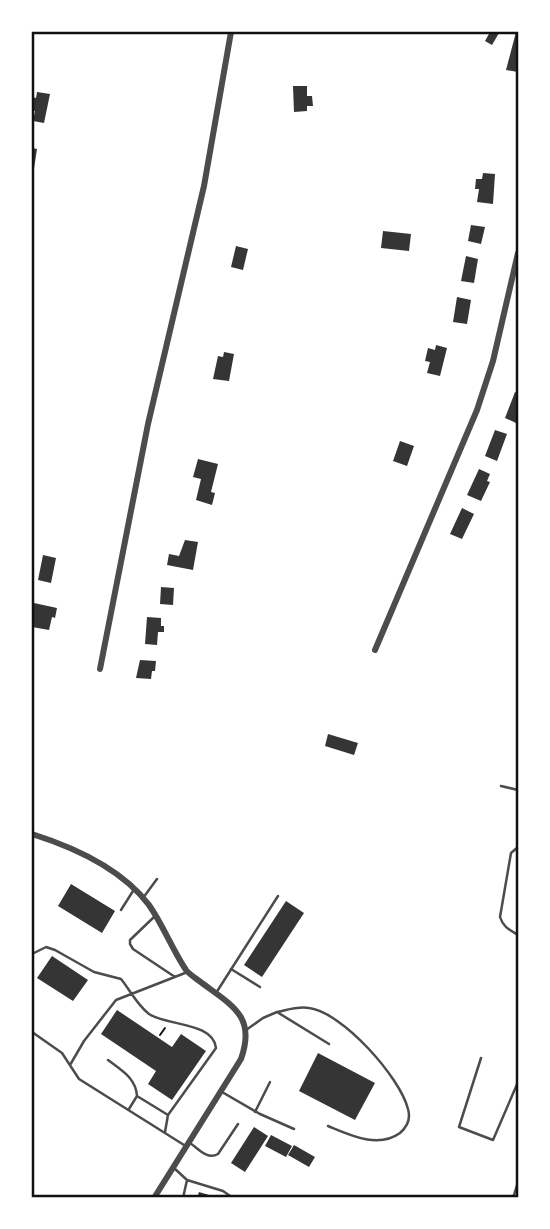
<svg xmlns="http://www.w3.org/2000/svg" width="550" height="1229" viewBox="0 0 550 1229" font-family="'Alegreya Sans',sans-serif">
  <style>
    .building { fill: #353535 }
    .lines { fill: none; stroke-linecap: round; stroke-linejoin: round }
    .path { stroke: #111; stroke-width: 2 }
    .service { stroke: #4c4c4c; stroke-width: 2.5 }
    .minor { stroke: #4c4c4c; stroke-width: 6 }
    .neatline { fill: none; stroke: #111; stroke-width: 2.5 }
  </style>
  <rect width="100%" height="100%" fill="#fff"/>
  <path class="building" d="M490 32 499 33 492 45 485 41Z
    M516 32H518V72L506 70Z
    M293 86H307V96H312L313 106H307V111L294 112Z
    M37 92 50 94 44 123 33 121 35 111 32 110V97L36 98Z
    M32 148 37 149 33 175H32Z
    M483 173 495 174 493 204 477 202 479 189H475L476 179H482Z
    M471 225 485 227 481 244 468 241Z
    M383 231 411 234 409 251 381 248Z
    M236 246 248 249 243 270 231 267Z
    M466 256 478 259 474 283 461 281Z
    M457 297 471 300 467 324 453 322Z
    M436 345 447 348 440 376 427 373 430 362 425 361 428 348 435 350Z
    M224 352 234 354 229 381 213 379 218 356 223 357Z
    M515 392 518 393 516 423 505 418Z
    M495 430 507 434 497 461 485 456Z
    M400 441 414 446 407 466 393 461Z
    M198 459 218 464 211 492 215 493 212 505 196 500 201 479 193 477Z
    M479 469 490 474 487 481 490 482 481 501 467 495Z
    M462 508 474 514 462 539 450 534Z
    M185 540 198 542 193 570 167 565 169 554 179 556Z
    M43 555 56 558 51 583 38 580Z
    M161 587 174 588 173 605 160 604Z
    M34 603 57 608 55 618 52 617 49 630 32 627Z
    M147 617 161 618V626H164V632H158L157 645 145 644Z
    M140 660 156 661 155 671H152L151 679 136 678Z
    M328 734 358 743 354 755 325 746Z
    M71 884 115 911 102 933 58 906Z
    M286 901 304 913 262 977 244 965Z
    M52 956 88 980 73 1001 37 978Z
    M117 1010 172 1047 181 1034 206 1051 172 1100 148 1084 156 1071 101 1034Z
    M318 1053 375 1083 355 1120 299 1091Z
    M254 1127 268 1136 245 1172 231 1163Z
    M271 1135 292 1146 286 1157 265 1146Z
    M294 1145 315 1157 309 1167 288 1155Z
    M199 1192 216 1197V1198H197Z"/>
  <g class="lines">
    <path class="path" d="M160 1035 165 1028"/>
    <path class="service" d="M501 786 518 790
      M518 847 511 853 500 917C503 927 510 930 518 935
      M143 898 157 879
      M121 910 133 891
      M154 917 130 940V944L133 949 175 977
      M32 954 46 947 55 950 94 972 121 979C130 990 137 1005 149 1014 167 1026 213 1022 216 1048L168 1115
      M231 969 260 987
      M216 993 278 896
      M277 1012C287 1010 298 1006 309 1008 342 1012 400 1077 408 1109 411 1119 408 1126 400 1133 378 1149 350 1135 328 1126
      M246 1030 263 1018 277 1012 329 1044
      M32 1032 62 1053 79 1079 184 1145
      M481 1058 459 1127 493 1140 518 1082
      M108 1060C121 1070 136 1078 137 1096
      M70 1065 84 1041 116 1000 185 973
      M222 1092 260 1114 294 1129
      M129 1109 137 1096 168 1115 165 1132
      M255 1112 270 1082
      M190 1143C199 1149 207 1160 218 1154L238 1124
      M174 1168 187 1180 223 1191 233 1198
      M183 1198 187 1180
      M449 1198V1197
      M513 1198 518 1182"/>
    <path class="minor" d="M375 650 477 410 493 361 518 253
      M100 669 148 424 204 186 231 32
      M32 834C73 847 122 869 149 905 163 925 172 949 186 970 190 975 197 979 202 983 233 1006 256 1017 241 1059L154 1198"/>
  </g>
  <rect width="550" height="1229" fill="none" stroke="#ffffff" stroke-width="66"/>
  <rect x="33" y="33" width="484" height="1163" class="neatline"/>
</svg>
